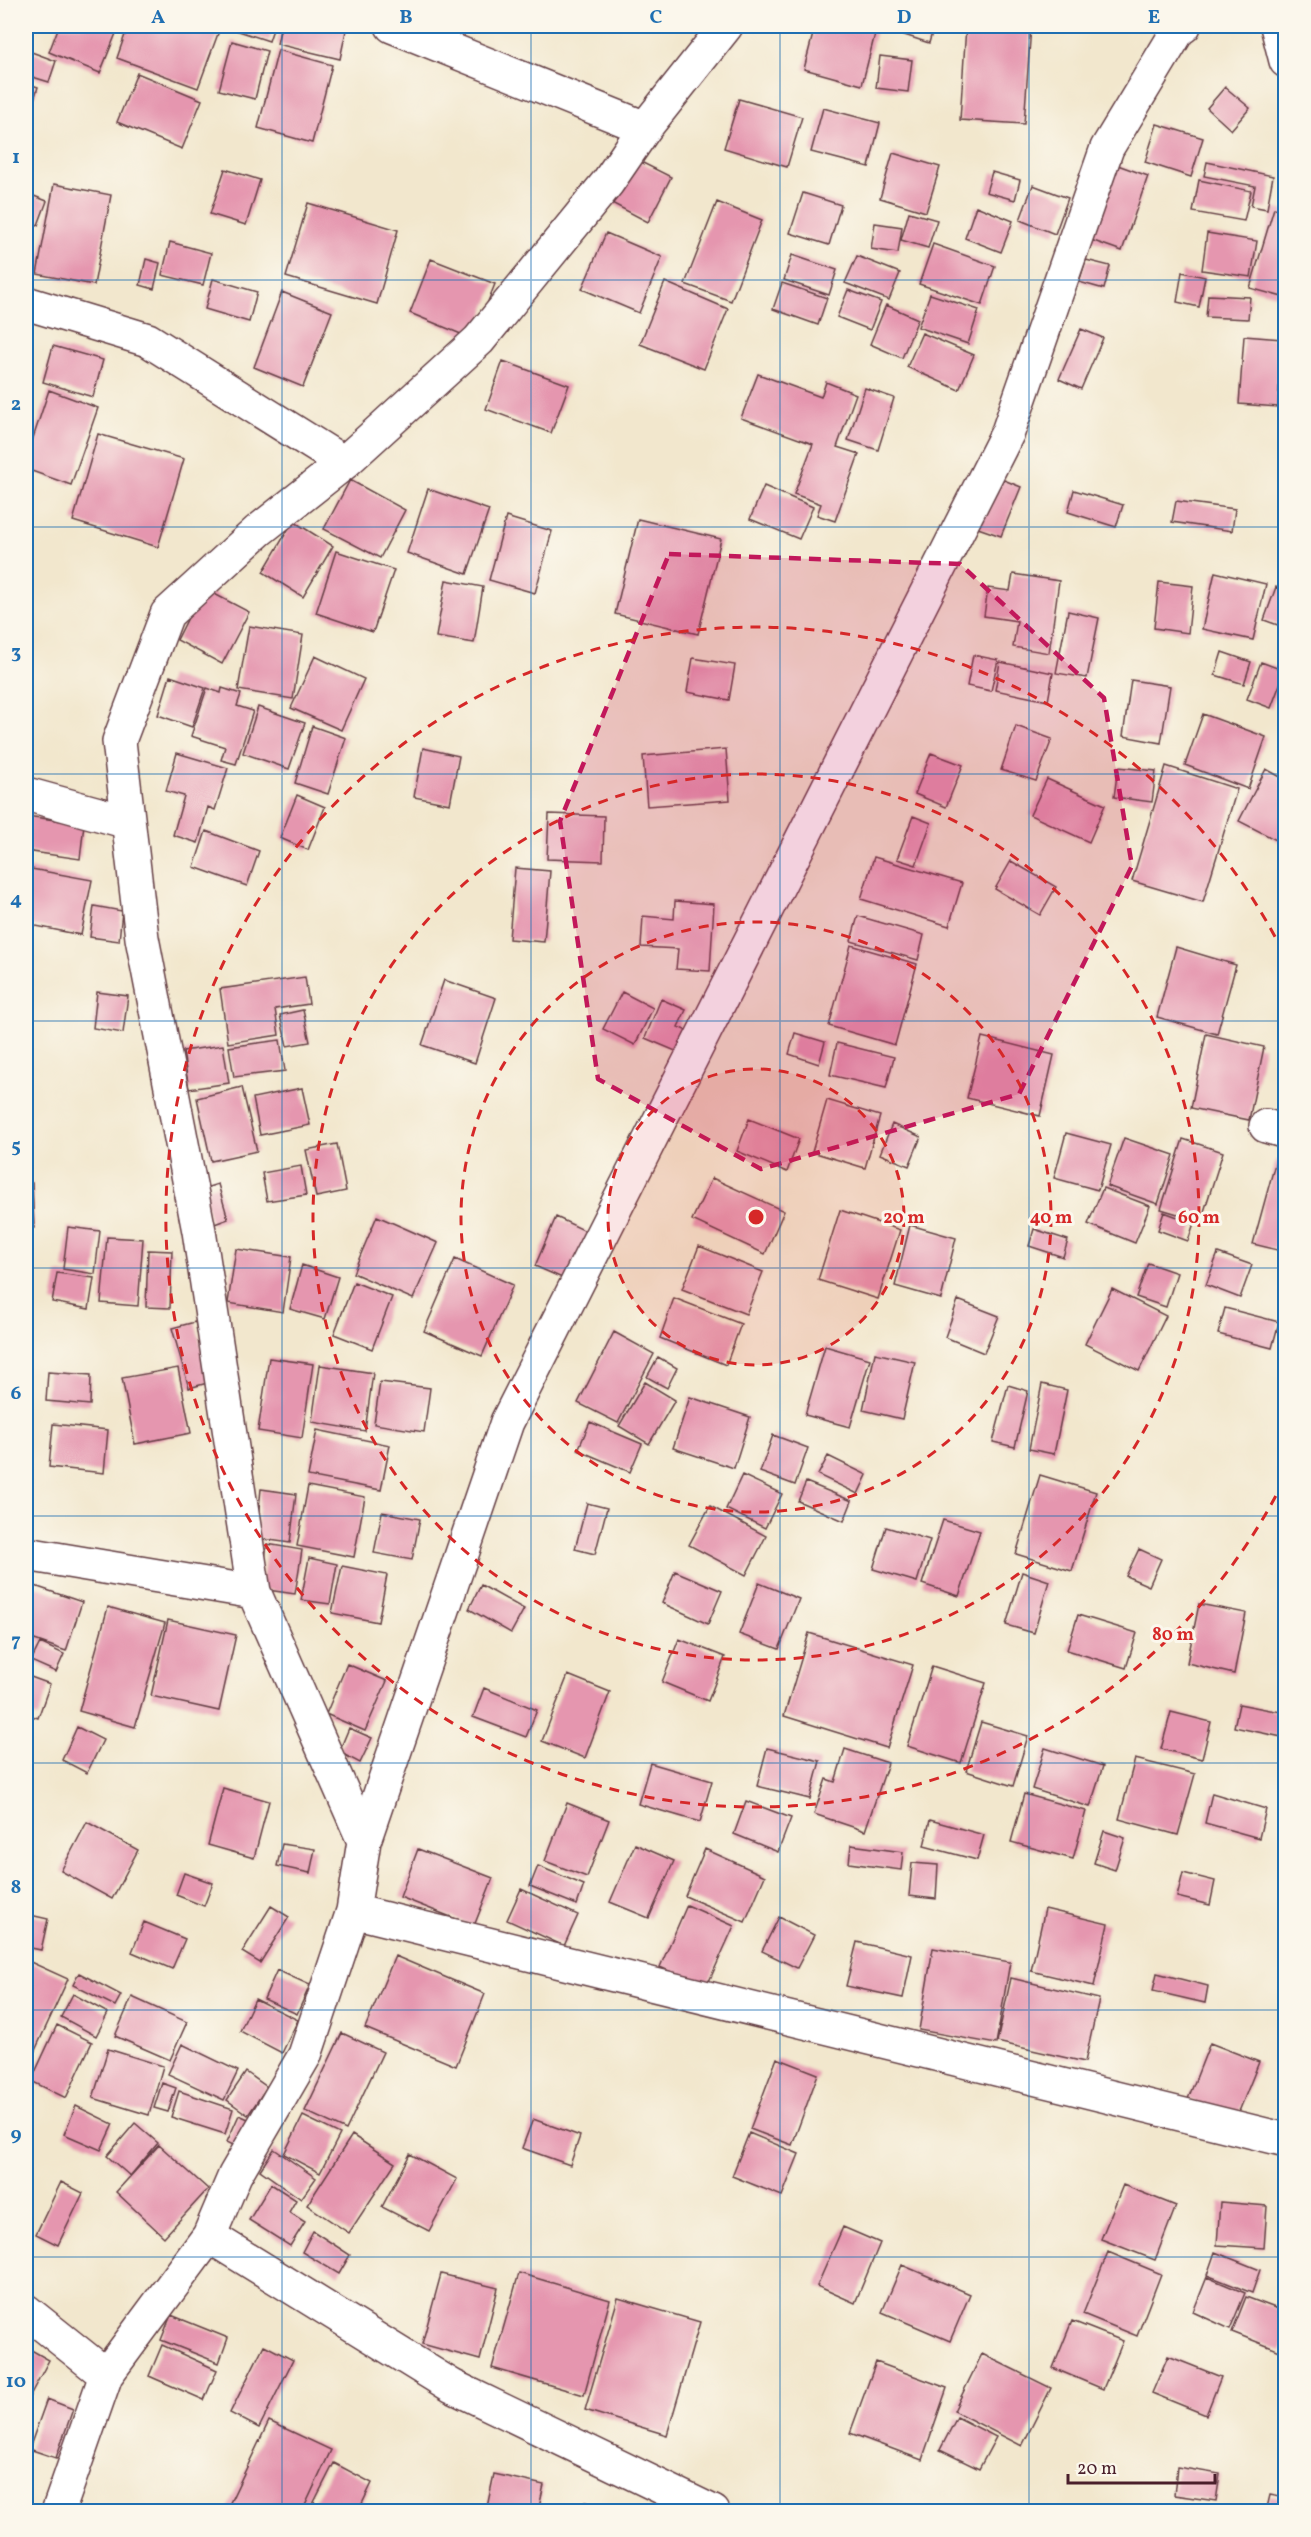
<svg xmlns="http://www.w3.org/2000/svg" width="1311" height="2537" viewBox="0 0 1311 2537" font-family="Vollkorn,serif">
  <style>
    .building { fill: #e596af }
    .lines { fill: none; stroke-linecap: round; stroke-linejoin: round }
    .minor-casing { stroke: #633d43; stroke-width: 36 }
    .minor { stroke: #fff; stroke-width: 33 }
    .marked { fill: #c2185b; fill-opacity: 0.2; stroke: #c2185b; stroke-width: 4.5; stroke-dasharray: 12 8; stroke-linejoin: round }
    .grid { fill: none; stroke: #1f6fb2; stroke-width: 1.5; stroke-opacity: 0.55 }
    .ring { fill: none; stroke: #d62828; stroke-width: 3; stroke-dasharray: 10 8 }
    .centre { fill: #d62828; stroke: #fbf7ec; stroke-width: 3 }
    .ring-label { font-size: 18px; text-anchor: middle; font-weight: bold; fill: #d62828; stroke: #fbf7ec; stroke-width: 6; stroke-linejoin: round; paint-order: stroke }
    .neatline { fill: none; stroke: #1f6fb2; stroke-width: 2 }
    .grid-label { font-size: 20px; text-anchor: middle; font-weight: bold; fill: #1f6fb2 }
  </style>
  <rect width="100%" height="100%" fill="#fbf7ec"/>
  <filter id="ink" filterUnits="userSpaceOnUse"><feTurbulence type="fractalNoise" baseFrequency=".0167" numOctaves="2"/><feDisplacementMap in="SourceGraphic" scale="12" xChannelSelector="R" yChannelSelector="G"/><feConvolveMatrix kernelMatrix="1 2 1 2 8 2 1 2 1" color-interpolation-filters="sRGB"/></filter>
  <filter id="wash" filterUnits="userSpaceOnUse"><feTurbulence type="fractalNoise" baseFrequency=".008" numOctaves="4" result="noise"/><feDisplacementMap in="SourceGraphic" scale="24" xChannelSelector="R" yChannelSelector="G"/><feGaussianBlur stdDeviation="1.35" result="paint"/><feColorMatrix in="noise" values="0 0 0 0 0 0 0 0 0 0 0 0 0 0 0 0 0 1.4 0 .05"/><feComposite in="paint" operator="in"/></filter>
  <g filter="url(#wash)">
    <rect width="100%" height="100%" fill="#f2e7cd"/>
    <g id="blocks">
      <path class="building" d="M59 26H119L100 73 49 52Z
        M128 26H204L219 31 198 88 117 58Z
        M223 26H274L269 41Z
        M281 26H347L340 59 277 44Z
        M815 26H877L862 85 804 69Z
        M893 26H934L929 43 892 31Z
        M966 26H1031L1024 124 960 120Z
        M232 41 267 51 255 99 219 90Z
        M26 50 56 61 49 82 26 75Z
        M278 50 332 65 312 143 258 128Z
        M880 56 912 60 908 92 876 88Z
        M137 73 202 100 182 149 117 122Z
        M26 83 38 87 31 109 26 108Z
        M1225 87 1250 108 1231 130 1207 108Z
        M739 99 802 117 787 167 724 148Z
        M823 108 880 123 869 167 811 152Z
        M1157 124 1203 138 1191 177 1145 162Z
        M893 153 940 167 926 212 880 198Z
        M629 156 671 177 648 222 606 200Z
        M1207 162 1273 176 1267 209 1251 206 1255 186 1204 176Z
        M1115 164 1148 176 1122 251 1088 239Z
        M225 169 260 180 246 225 210 214Z
        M992 172 1020 180 1015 200 986 192Z
        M1199 180 1251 191 1244 221 1193 212Z
        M54 184 111 195 94 285 37 274Z
        M1033 185 1068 198 1055 234 1020 220Z
        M26 193 47 201 38 225 26 221Z
        M803 193 841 205 829 245 790 233Z
        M717 202 762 220 731 301 685 284Z
        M308 203 398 230 377 304 286 277Z
        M976 206 1013 221 1001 252 965 238Z
        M1274 208 1286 211V298L1250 288Z
        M909 212 937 220 928 248 901 240Z
        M875 223 902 227 898 253 871 249Z
        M606 233 662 257 639 313 582 289Z
        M1207 233 1257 241 1251 277 1202 270Z
        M170 242 211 253 203 285 162 275Z
        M933 244 995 266 982 305 919 284Z
        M792 255 837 270 829 295 784 280Z
        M857 256 900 273 889 300 845 283Z
        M146 259 160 263 154 289 140 285Z
        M431 259 495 284 473 339 410 313Z
        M1086 260 1110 266 1104 289 1079 282Z
        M1182 272 1205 277 1199 307 1177 302Z
        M213 279 257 292 249 322 205 309Z
        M665 282 728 309 704 369 640 344Z
        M782 283 827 298 818 325 773 309Z
        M848 290 881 302 870 330 837 317Z
        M282 292 332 312 303 387 254 367Z
        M930 294 979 310 968 344 918 327Z
        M1208 295 1250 297 1248 319 1206 317Z
        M886 305 918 319 902 358 870 344Z
        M1081 329 1103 338 1081 389 1059 379Z
        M922 333 974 355 959 390 907 367Z
        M1244 336 1282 339 1278 407 1239 404Z
        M53 346 103 360 93 397 43 382Z
        M503 361 569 385 551 433 486 409Z
        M758 374 821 397 826 382 856 394 837 447 859 454 835 521 817 515 821 504 794 494 813 444 741 418Z
        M865 388 894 398 878 450 848 440Z
        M49 390 98 408 71 485 26 469V459Z
        M1284 413H1286V445L1279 443Z
        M98 434 184 459 158 547 73 521Z
        M999 478 1021 487 1001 536 978 528Z
        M350 480 405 510 380 558 324 529Z
        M764 486 813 507 799 539 750 519Z
        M428 489 489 510 467 574 407 553Z
        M1074 490 1123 505 1116 527 1068 512Z
        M1176 501 1235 509 1232 531 1172 522Z
        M506 517 552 531 535 593 489 580Z
        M638 519 721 539 698 634 615 614Z
        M293 521 333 546 303 597 263 572Z
        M336 551 394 570 373 632 316 613Z
        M1215 572 1266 584 1253 640 1202 629Z
        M1013 574 1059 581 1049 653 1013 647 1017 621 984 616 988 588 1010 591Z
        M446 580 483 587 474 643 436 637Z
        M1159 582 1193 586 1188 633 1154 628Z
        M1276 587 1286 591V628L1264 620Z
        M203 588 249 612 222 664 177 640Z
        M1068 611 1099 618 1087 678 1056 673Z
        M249 626 303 635 293 699 238 690Z
        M1222 652 1251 662 1244 684 1215 675Z
        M973 655 998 660 991 691 967 686Z
        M315 656 364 679 341 730 291 708Z
        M693 658 735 665 729 700 687 692Z
        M1000 662 1053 673 1048 701 995 690Z
        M1261 662 1285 671 1271 708 1247 699Z
        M170 676 205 688 192 727 158 715Z
        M1131 680 1170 686 1161 743 1123 736Z
        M207 688 221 693 222 688 241 694 237 706 253 711 236 764 221 760 225 747 191 736Z
        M258 707 305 723 289 769 243 753Z
        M1203 714 1266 737 1248 789 1185 765Z
        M312 726 346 738 328 794 295 783Z
        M1016 726 1052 739 1036 781 1001 770Z
        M423 748 459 756 450 804 414 797Z
        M726 749 730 800 647 806 643 756Z
        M177 753 228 768 215 810 208 807 198 843 173 835 184 796 166 791Z
        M931 753 963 765 946 807 915 794Z
        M1166 766 1237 789 1203 902 1132 881Z
        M1118 767 1156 771 1152 802 1114 797Z
        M1266 769 1286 780V845L1239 821Z
        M1047 779 1105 805 1089 842 1030 815Z
        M297 795 325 807 308 850 280 838Z
        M549 814 604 816 603 861 547 859Z
        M26 816 84 824 80 859 26 851Z
        M913 816 931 823 916 865 897 859Z
        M206 831 259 851 247 886 194 867Z
        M874 857 962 883 949 926 861 899Z
        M1011 861 1056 887 1040 915 995 889Z
        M26 868 92 880 81 935 26 924Z
        M515 868 550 871 544 942 509 939Z
        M675 901 714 904 710 971 676 969 678 949 641 947 643 916 674 919Z
        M94 906 122 911 119 941 90 937Z
        M858 916 924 935 918 960 851 941Z
        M851 945 917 964 895 1045 829 1026Z
        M1176 947 1236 965 1217 1034 1157 1017Z
        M305 977 309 1004 275 1009 279 1035 228 1043 220 989Z
        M444 980 496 998 475 1063 422 1045Z
        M97 992 128 996 123 1033 93 1028Z
        M622 992 653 1008 635 1045 603 1029Z
        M661 999 686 1010 678 1027 687 1031 678 1052 645 1038Z
        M303 1010 310 1042 287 1046 280 1015Z
        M795 1033 825 1042 819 1064 789 1054Z
        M1206 1034 1264 1047 1249 1120 1191 1108Z
        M982 1037 1054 1055 1040 1116 967 1098Z
        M280 1040 285 1071 234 1077 229 1047Z
        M837 1043 894 1057 886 1088 830 1075Z
        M223 1045 229 1083 189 1089 183 1051Z
        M242 1087 257 1151 211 1161 197 1098Z
        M302 1088 310 1125 260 1135 253 1098Z
        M827 1100 880 1116 865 1168 812 1152Z
        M749 1119 799 1139 787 1172 737 1151Z
        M892 1124 921 1137 909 1166 880 1154Z
        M1066 1133 1111 1145 1098 1190 1054 1178Z
        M1124 1138 1174 1155 1158 1204 1107 1186Z
        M1183 1139 1223 1152 1201 1221 1161 1209Z
        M337 1144 346 1191 316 1197 306 1150Z
        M1276 1160 1286 1163V1252L1253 1244Z
        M301 1166 306 1195 267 1201 262 1173Z
        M712 1178 784 1211 765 1254 692 1220Z
        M26 1183H32L34 1228H26Z
        M218 1184 228 1219 212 1225 202 1189Z
        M1103 1188 1150 1206 1135 1243 1088 1224Z
        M840 1210 900 1230 878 1299 818 1280Z
        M1164 1212 1194 1223 1188 1241 1158 1230Z
        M377 1216 438 1243 413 1299 353 1273Z
        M556 1217 590 1233 569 1281 535 1266Z
        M910 1225 956 1238 941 1299 895 1286Z
        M68 1227 100 1231 95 1274 63 1269Z
        M1034 1229 1068 1240 1063 1257 1029 1246Z
        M107 1237 143 1239 138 1306 101 1303Z
        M699 1246 763 1272 746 1314 682 1289Z
        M236 1249 291 1257 283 1312 228 1303Z
        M148 1250 172 1251 170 1308 146 1307Z
        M1218 1253 1252 1265 1240 1298 1206 1285Z
        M455 1259 513 1285 482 1356 424 1331Z
        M1148 1263 1177 1273 1166 1307 1136 1297Z
        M302 1265 338 1277 325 1319 290 1309Z
        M57 1273 94 1278 89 1309 52 1302Z
        M354 1282 392 1297 372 1349 334 1334Z
        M1112 1289 1166 1316 1139 1371 1085 1344Z
        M674 1298 741 1324 726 1365 660 1338Z
        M958 1300 999 1316 984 1353 945 1337Z
        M1225 1308 1279 1322 1272 1348 1218 1334Z
        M195 1322 211 1382 189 1388 172 1328Z
        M614 1332 654 1354 618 1423 578 1403Z
        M825 1346 870 1359 850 1427 805 1415Z
        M875 1353 915 1362 902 1419 863 1410Z
        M658 1357 677 1368 667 1388 647 1377Z
        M269 1358 313 1364 302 1438 258 1431Z
        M320 1365 373 1373 365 1431 312 1422Z
        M178 1368 191 1433 135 1444 122 1378Z
        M48 1372 91 1375 90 1405 46 1401Z
        M380 1382 430 1388 424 1432 374 1424Z
        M645 1382 675 1400 649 1444 619 1426Z
        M1042 1384 1067 1390 1054 1454 1029 1449Z
        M1008 1385 1028 1391 1015 1447 993 1442Z
        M690 1397 750 1417 734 1468 673 1448Z
        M590 1422 642 1444 630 1472 578 1450Z
        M53 1424 108 1430 104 1473 49 1467Z
        M317 1430 390 1445 381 1490 308 1476Z
        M773 1435 808 1448 795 1485 760 1472Z
        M828 1456 867 1475 858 1494 818 1475Z
        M742 1475 782 1494 765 1528 726 1509Z
        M1040 1475 1096 1492 1072 1571 1016 1554Z
        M806 1482 852 1501 844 1521 798 1501Z
        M308 1486 365 1497 354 1557 297 1546Z
        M261 1489 296 1494 290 1543 256 1538Z
        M587 1503 607 1508 595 1554 575 1549Z
        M710 1506 766 1536 746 1575 689 1545Z
        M382 1512 420 1519 412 1560 374 1553Z
        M943 1520 980 1531 959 1596 922 1584Z
        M886 1527 930 1540 917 1582 873 1569Z
        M267 1544 302 1550 295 1594 261 1589Z
        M1139 1549 1161 1559 1149 1586 1126 1576Z
        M309 1558 337 1564 330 1604 301 1600Z
        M342 1566 387 1575 378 1622 332 1613Z
        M675 1571 722 1591 708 1624 662 1603Z
        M1022 1572 1049 1581 1034 1633 1006 1625Z
        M26 1583 82 1602 66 1651 26 1637Z
        M759 1583 799 1599 779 1649 739 1634Z
        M481 1585 524 1609 511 1633 469 1609Z
        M1199 1604 1246 1613 1234 1674 1187 1663Z
        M108 1607 165 1623 135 1727 79 1711Z
        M1078 1615 1137 1633 1126 1668 1067 1650Z
        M168 1620 236 1635 219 1711 151 1696Z
        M809 1633 913 1665 887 1748 784 1716Z
        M26 1639 33 1642 26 1662Z
        M679 1639 725 1657 708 1701 662 1682Z
        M40 1643 64 1654 56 1672 31 1661Z
        M347 1664 387 1681 365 1731 326 1714Z
        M932 1666 986 1683 961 1763 907 1746Z
        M568 1675 610 1692 585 1758 542 1741Z
        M28 1676 50 1684 38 1718 26 1714Z
        M484 1688 537 1710 526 1737 473 1717Z
        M1239 1704 1286 1713 1282 1737 1234 1727Z
        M1171 1712 1211 1722 1202 1759 1161 1749Z
        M981 1722 1028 1736 1013 1786 966 1771Z
        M77 1727 103 1740 87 1773 62 1760Z
        M349 1728 372 1738 360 1763 339 1752Z
        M767 1748 820 1761 810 1799 757 1786Z
        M1045 1748 1103 1766 1090 1807 1032 1789Z
        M845 1749 888 1763 865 1831 814 1814 826 1779 835 1782Z
        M1135 1759 1195 1774 1178 1835 1119 1819Z
        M650 1763 712 1781 700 1822 638 1804Z
        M223 1788 269 1801 254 1858 208 1845Z
        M1212 1793 1266 1809 1259 1838 1205 1823Z
        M1024 1794 1086 1811 1073 1859 1011 1842Z
        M746 1801 791 1818 778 1852 734 1834Z
        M567 1803 609 1820 587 1877 545 1861Z
        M930 1820 984 1835 977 1860 924 1846Z
        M87 1822 138 1850 112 1899 61 1871Z
        M1104 1831 1125 1838 1115 1870 1094 1863Z
        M282 1844 315 1849 310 1873 277 1866Z
        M635 1844 674 1861 649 1918 610 1902Z
        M851 1845 903 1852 901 1870 849 1863Z
        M418 1849 493 1878 474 1926 400 1897Z
        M705 1849 765 1876 745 1922 685 1896Z
        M912 1863 938 1865 936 1899 909 1896Z
        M538 1866 584 1885 577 1905 530 1886Z
        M184 1873 213 1883 204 1906 176 1895Z
        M1183 1873 1215 1881 1210 1905 1177 1897Z
        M521 1889 578 1915 564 1946 507 1920Z
        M687 1905 734 1926 706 1988 660 1967Z
        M271 1906 289 1917 260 1963 242 1952Z
        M1045 1909 1108 1924 1094 1986 1031 1971Z
        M26 1914 48 1919 41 1950 26 1947Z
        M779 1917 814 1935 797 1968 762 1951Z
        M144 1922 185 1939 172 1969 132 1952Z
        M857 1942 912 1955 903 1998 846 1986Z
        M933 1948 1010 1962 996 2044 919 2030Z
        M395 1956 485 1994 456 2066 365 2028Z
        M26 1960 68 1979 26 2070Z
        M277 1970 310 1985 297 2014 264 1999Z
        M79 1973 121 1995 115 2006 73 1985Z
        M1157 1973 1208 1986 1205 2003 1153 1991Z
        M1011 1978 1099 1999 1085 2062 997 2042Z
        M73 1994 108 2013 96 2036 61 2017Z
        M132 1997 187 2022 170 2060 115 2036Z
        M255 1999 298 2020 282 2053 240 2031Z
        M57 2025 92 2042 66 2098 31 2081Z
        M342 2033 383 2052 346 2130 305 2111Z
        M1210 2043 1259 2062 1236 2119 1188 2099Z
        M182 2044 238 2071 224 2100 168 2074Z
        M108 2049 163 2066 149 2115 93 2098Z
        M777 2058 818 2074 792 2145 750 2129Z
        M246 2072 267 2087 248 2115 227 2100Z
        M162 2083 176 2088 168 2112 154 2108Z
        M179 2091 233 2109 225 2134 171 2117Z
        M76 2106 113 2124 101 2150 64 2134Z
        M239 2115 255 2122 243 2150 227 2142Z
        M303 2116 340 2134 320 2173 284 2154Z
        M533 2119 580 2136 570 2165 522 2148Z
        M135 2123 158 2143 130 2176 107 2156Z
        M749 2133 799 2154 782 2196 732 2176Z
        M352 2135 395 2163 349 2233 307 2205Z
        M159 2145 208 2189 164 2237 116 2192Z
        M274 2149 316 2178 301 2199 260 2170Z
        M410 2154 457 2179 429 2231 382 2207Z
        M61 2182 83 2193 58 2245 36 2234Z
        M271 2184 296 2200 289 2212 305 2222 290 2246 249 2220Z
        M1123 2185 1176 2206 1155 2260 1101 2239Z
        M1220 2202 1267 2206 1264 2248 1217 2245Z
        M843 2227 880 2243 855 2303 817 2286Z
        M313 2231 350 2255 339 2274 302 2252Z
        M1108 2252 1161 2274 1137 2336 1083 2314Z
        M1215 2252 1260 2270 1252 2293 1207 2275Z
        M902 2265 970 2294 950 2341 882 2312Z
        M519 2273 610 2300 584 2395 492 2368Z
        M441 2274 498 2288 480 2360 422 2344Z
        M1207 2277 1245 2293 1230 2329 1193 2312Z
        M1246 2297 1286 2312V2338L1280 2351 1232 2332Z
        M618 2298 700 2322 667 2435 585 2410Z
        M171 2315 228 2338 219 2363 161 2340Z
        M1072 2321 1123 2341 1103 2389 1053 2368Z
        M162 2345 217 2370 204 2400 149 2376Z
        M264 2345 293 2360 259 2428 230 2413Z
        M26 2347 49 2360 26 2403Z
        M982 2354 1051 2388 1022 2446 954 2411Z
        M1168 2356 1221 2377 1206 2415 1152 2393Z
        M876 2362 947 2388 922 2460 850 2433Z
        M47 2399 73 2409 56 2458 29 2449Z
        M957 2417 996 2437 979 2469 940 2450Z
        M269 2421 331 2450 302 2512H233L227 2509Z
        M334 2463 372 2483 358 2512H309Z
        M1177 2467 1220 2474 1216 2501 1174 2495Z
        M494 2474 544 2485 538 2512H486Z
        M1270 2495 1286 2498V2512H1266Z
        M585 2502 622 2511V2512H583Z"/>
    </g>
  </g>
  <g filter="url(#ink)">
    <use href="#blocks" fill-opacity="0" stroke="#633d43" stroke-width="1.5"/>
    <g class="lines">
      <defs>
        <path id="minor" d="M392 26 645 128
          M1277 26 1286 61
          M26 303 148 340 344 463
          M26 794 128 822
          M1266 1126 1286 1132
          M26 1554 254 1592
          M364 1841 507 1422 1008 432 1107 148 1179 29 1184 26
          M353 1911 1286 2140
          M209 2236 452 2386 713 2512
          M26 2311 106 2375
          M58 2512 106 2375 209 2236 235 2175 305 2055 353 1911 364 1841 254 1592 199 1231 142 938 119 741 167 614 258 531 344 463 479 340 608 182 645 128 726 26"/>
      </defs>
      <use href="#minor" class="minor-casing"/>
      <use href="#minor" class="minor"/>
    </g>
  </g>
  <path class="marked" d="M669 554 960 564 1104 698 1132 866 1019 1094 761 1169 598 1079 560 821Z"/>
  <path class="grid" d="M282 26V2512M531 26V2512M780 26V2512M1029 26V2512M26 280H1286M26 527H1286M26 774H1286M26 1021H1286M26 1268H1286M26 1516H1286M26 1763H1286M26 2010H1286M26 2257H1286"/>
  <circle cx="756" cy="1217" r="148" fill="#d62828" fill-opacity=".12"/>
  <g class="ring">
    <circle cx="756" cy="1217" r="148"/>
    <circle cx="756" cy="1217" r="295"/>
    <circle cx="756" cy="1217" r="443"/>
    <path d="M1284 1480A590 590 0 1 1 1284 954"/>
  </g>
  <circle cx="756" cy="1217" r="9" class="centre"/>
  <g class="ring-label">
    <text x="904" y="1223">20 m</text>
    <text x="1051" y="1223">40 m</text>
    <text x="1199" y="1223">60 m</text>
    <text x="1173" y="1640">80 m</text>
  </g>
  <rect width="1311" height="2537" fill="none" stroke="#fbf7ec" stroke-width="66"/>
  <path d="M1068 2474v9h147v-9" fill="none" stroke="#4a1f2b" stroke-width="3"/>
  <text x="1077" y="2474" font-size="18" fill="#4a1f2b" stroke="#fbf7ec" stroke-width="4.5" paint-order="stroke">20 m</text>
  <rect x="33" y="33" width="1245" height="2471" class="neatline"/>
  <g class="grid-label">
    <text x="158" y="23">A</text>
    <text x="406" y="23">B</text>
    <text x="656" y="23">C</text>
    <text x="904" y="23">D</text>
    <text x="1154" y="23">E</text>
    <text x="16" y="163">1</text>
    <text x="16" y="410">2</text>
    <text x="16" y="658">3</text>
    <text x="16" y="905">4</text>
    <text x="16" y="1152">5</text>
    <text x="16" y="1399">6</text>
    <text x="16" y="1646">7</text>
    <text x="16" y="1893">8</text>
    <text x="16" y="2140">9</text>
    <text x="16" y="2387">10</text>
  </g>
</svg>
